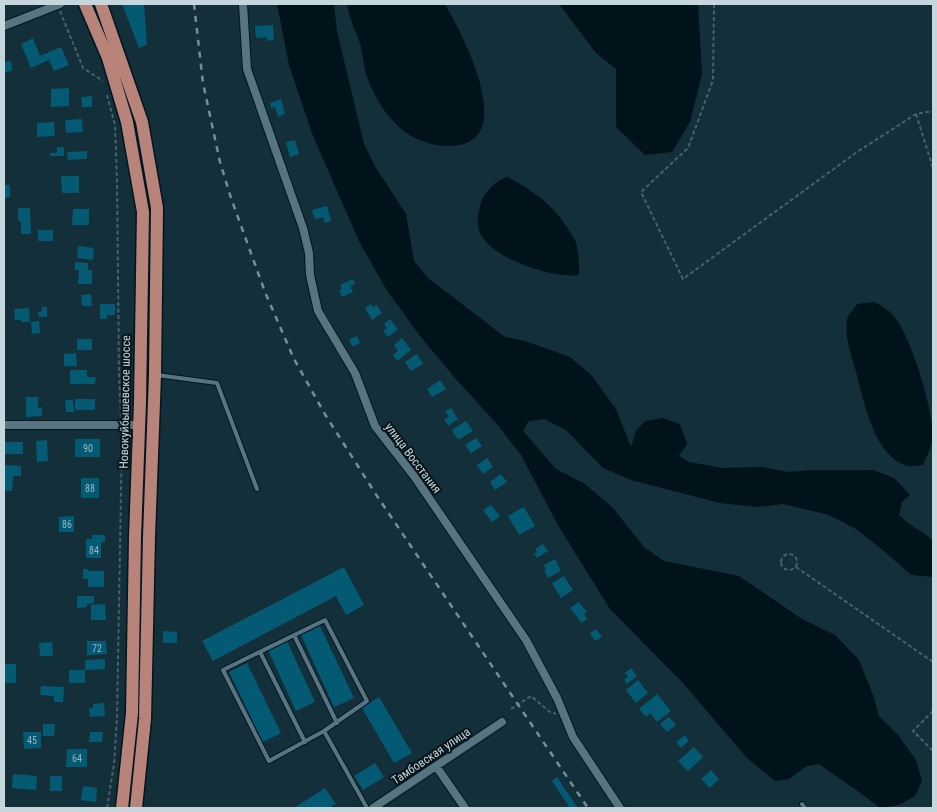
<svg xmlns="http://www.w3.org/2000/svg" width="937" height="812" viewBox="0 0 937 812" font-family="'Roboto Condensed',sans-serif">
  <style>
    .water { fill: #00121a }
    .building { fill: #055a73 }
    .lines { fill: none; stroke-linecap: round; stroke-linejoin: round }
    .lane-casing { stroke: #001620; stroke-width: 6 }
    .street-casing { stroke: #001620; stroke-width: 10 }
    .primary-casing { stroke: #001620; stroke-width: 15 }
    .path { stroke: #48616b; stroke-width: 2; stroke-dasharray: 4 2.5; stroke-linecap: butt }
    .lane { stroke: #577581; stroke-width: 4 }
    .street { stroke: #577581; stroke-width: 8 }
    .primary { stroke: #b8847a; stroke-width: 12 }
    .rail { stroke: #788e97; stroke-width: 2.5; stroke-dasharray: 6 6; stroke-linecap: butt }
    .labels { text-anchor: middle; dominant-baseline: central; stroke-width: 4; stroke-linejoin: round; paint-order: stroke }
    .number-label { font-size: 10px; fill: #96b7c2 }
    .street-label { font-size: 12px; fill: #c6d6dd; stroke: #09151a }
  </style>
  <rect width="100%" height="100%" fill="#122f3a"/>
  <path class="water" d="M277 4H334L337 31 364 144 376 168 406 214 414 261 428 278 505 337 525 341 570 357 592 376 616 409 631 447 636 431 645 421 663 418 680 424 687 444 679 456 689 462 722 468 762 467 788 472 814 470H873L894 478 910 495 902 502 899 515C910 527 922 530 933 541V577L911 575 883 550 856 529 829 515 783 504 757 507 720 503 631 480 603 468 566 430 544 419 529 421 523 431 556 469 585 484 613 508 644 547 664 561 739 576 802 619 835 635 859 660 873 695 879 716 898 735 916 760 922 781 915 796 899 805 880 808C861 792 839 779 819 764L807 766 789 779 775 781 747 758 682 682 610 609 559 527 521 455 496 423 455 378 420 336 386 289 360 243 313 136 289 65Z
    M347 4H445C463 35 522 147 448 146 429 146 407 137 394 122 382 110 373 93 367 77 364 68 363 57 361 47 357 33 349 19 347 4Z
    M559 4H698L702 74 690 122 672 152 645 155 616 127V69L596 53Z
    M507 177C531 189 552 204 567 227 569 231 573 236 575 240 579 251 579 264 579 275 553 279 492 259 480 233 476 225 478 215 480 207 482 194 494 182 507 177Z
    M875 302C881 306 889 310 894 316 911 336 933 409 933 436 932 446 927 456 923 465 919 465 912 467 908 466 874 457 864 401 856 372 852 357 844 336 847 320 848 314 854 309 857 304Z"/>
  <path class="building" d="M122 4H144L147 45 139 48Z
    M273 25 274 40 267 41V37L256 38 255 26Z
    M33 38 40 56 61 47 69 65 54 71 49 60 31 68 21 44Z
    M11 61 12 71 5 72 4 62Z
    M69 88V106L51 107V89Z
    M92 96V107H82L81 97Z
    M281 99 285 114 278 117 275 107 271 108 270 103Z
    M82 119 83 132 66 133 65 120Z
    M54 122 55 136 37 137V123Z
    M295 140 299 154 290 157 286 142Z
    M57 147H64V156H50V153H57Z
    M87 151V159L68 160 67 152Z
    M61 176H79V193H62Z
    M4 185H10V197L4 198Z
    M327 206 331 221 325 223 323 217 315 219 312 210Z
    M18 208H30L31 234H21V221H18Z
    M73 209H89V225H72Z
    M38 230H53V241H38Z
    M78 246 94 248 93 260 77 258Z
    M75 262 88 263V270H92V284H78L79 270H75Z
    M353 279 355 284 350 286 353 292 342 297 339 290 342 289 340 285Z
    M91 294 92 306H82L81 295Z
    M100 304H115V315H107V319H100Z
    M371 304 373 307 377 305 382 313 372 320 365 308Z
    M42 307H47V317H39L38 312 42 311Z
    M29 308 30 322H21V320H15L14 309Z
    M390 319 398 329 388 337 383 331 387 328 384 324Z
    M39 321 40 333 32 334 31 322Z
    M357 336 360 343 353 347 349 340Z
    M402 338 411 350 397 361 393 355 398 351 394 345Z
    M77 339H92V350H77Z
    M76 353 77 366H64V354Z
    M417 354 423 364 411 371 405 362Z
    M70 370H87V377H96L95 384H70Z
    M440 380 446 389 432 397 427 389Z
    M26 397H38V408L42 407V416L26 417Z
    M75 399H95V410H75Z
    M65 400H73L74 412H66Z
    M451 408 458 419 448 426 444 419 449 417 445 411Z
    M466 421 473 431 458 440 452 430Z
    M476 438 482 446 471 453 465 445Z
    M75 439H100V457H75Z
    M47 440 48 461 37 462 36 441Z
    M4 442H23V454H4Z
    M487 458 493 467 483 474 477 465Z
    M5 465 21 466V476H13L12 491H5Z
    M501 474 507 482 495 490 490 482Z
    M81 478H99V498H81Z
    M491 505 500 516 492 522 483 510Z
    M524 507 535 526 519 535 508 516Z
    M74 516V532H59V517Z
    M92 535H105V542H101V558H86V539H92Z
    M543 544 548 551 537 558 534 554 537 552 535 549Z
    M555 559 561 571 548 578 544 571 546 570 544 565Z
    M344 567 364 605 346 615 336 596 213 661 202 641Z
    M83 569H89L88 571H104V587H88V579H83Z
    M564 576 573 590 561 598 552 583Z
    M77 596H94V603L87 604V607L77 608Z
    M579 602 587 612 584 614 587 619 582 623 570 608Z
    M105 604 106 620H91V605Z
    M320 626 354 698 334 707 301 635Z
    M596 629 602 637 595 641 590 633Z
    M163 631 177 632V643H163Z
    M87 641H106L107 654 87 655Z
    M287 641 315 702 296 711 268 650Z
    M52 642 53 656H40L39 643Z
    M105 659V669L85 670V660Z
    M247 663 281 733 263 742 229 672Z
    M4 664H16V683H4Z
    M631 668 637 676 627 684 624 680 628 677 625 673Z
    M69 670H85V683H69Z
    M638 680 648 693 636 703 626 690Z
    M41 686 64 687 63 702H54V696L40 695Z
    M657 694 671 711 657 722 650 713 646 717 639 709Z
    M379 697 412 753 394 763 362 708Z
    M104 703 105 716 90 717 89 708H93V704Z
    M669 717 676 725 667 732 660 724Z
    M43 724H55L54 736H43Z
    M23 732H41V748L24 749Z
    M90 732H103L102 742H89Z
    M685 735 689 741 681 748 676 742Z
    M694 747 703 757 688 771 678 761Z
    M67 749H87V767H66Z
    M375 763 384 777 363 790 354 776Z
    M711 770 719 779 710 788 701 779Z
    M13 774 37 776 36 790 12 788Z
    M50 776H62V791H50Z
    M557 777 578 808H570L552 781Z
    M83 786 97 788 96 802 81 800Z
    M325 788 336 804 329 808H294Z"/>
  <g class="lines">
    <defs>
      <path id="lane" d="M157 375 217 383 257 489
        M325 620 367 701 324 731 269 761 223 670Z
        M294 635 337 723
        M260 652 305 742
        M324 731 367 808
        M802 804 805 808"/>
      <path id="street" d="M243 4 247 69 303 228 309 253 310 275 318 311 355 373 375 426 414 476 526 640 557 698 573 737 620 808
        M4 26 60 4
        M4 425H139
        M436 766 465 808
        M373 808 502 722"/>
      <path id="primary" d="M85 4 108 58 127 122 143 212 140 402 135 537 132 713 122 808
        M101 4 142 122 157 208 155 375 149 537 145 719 136 808"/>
    </defs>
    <use href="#lane" class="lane-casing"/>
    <use href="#street" class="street-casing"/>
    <use href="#primary" class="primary-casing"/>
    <path class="path" d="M714 4 713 80 688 148 641 192 683 279 857 152 916 114 933 111
      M60 11 83 68 103 81
      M107 95 115 125 117 180 119 373 121 417
      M916 114 933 168
      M781 562a8 8 0 1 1 16 0a8 8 0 1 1-16 0Z
      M796 567 933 662
      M511 709 531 696 550 712 556 714
      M933 711 913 731 933 751
      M107 808 114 764 117 718 122 434"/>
    <use href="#lane" class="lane"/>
    <use href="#street" class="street"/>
    <use href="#primary" class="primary"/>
    <path class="rail" d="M194 4 203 83 220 162 231 198 265 292 294 359 326 416 377 496 588 808"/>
  </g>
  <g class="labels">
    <g class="number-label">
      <text x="88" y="448">90</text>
      <text x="90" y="488">88</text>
      <text x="67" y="524">86</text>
      <text x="94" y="550">84</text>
      <text x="97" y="648">72</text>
      <text x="32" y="740">45</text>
      <text x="77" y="758">64</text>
    </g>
    <g class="street-label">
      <text transform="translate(125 402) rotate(-89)">Новокуйбышевское шоссе</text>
      <text transform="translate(413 458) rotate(53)">улица Восстания</text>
      <text transform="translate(431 756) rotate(-34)">Тамбовская улица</text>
    </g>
  </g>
  <rect width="937" height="812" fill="none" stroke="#c6d6dd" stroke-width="10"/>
</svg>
